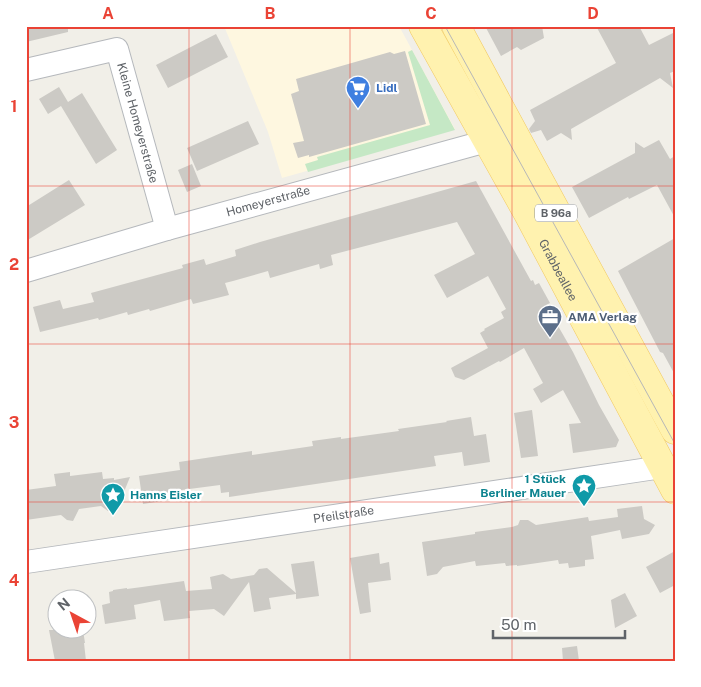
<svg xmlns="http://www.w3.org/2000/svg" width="701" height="687" viewBox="0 0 701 687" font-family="'Public Sans',sans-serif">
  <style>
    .commercial { fill: #fef7e0 }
    .green { fill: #c5e8c5 }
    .building { fill: #cccac5 }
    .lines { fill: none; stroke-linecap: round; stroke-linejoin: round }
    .minor-casing { stroke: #b5b8bc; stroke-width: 24 }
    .major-casing { stroke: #f2c960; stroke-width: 29 }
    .minor { stroke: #fff; stroke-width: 22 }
    .major { stroke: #fff2af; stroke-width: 28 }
    .tram { stroke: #b6b7b8; stroke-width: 1 }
    .grid { fill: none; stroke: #ea4335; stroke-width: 1; stroke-opacity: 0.55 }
    .labels { text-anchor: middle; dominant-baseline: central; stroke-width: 4.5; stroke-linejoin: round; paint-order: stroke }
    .shield { fill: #fff; stroke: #8f9295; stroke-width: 1 }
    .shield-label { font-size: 11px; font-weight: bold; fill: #5f6368 }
    .shop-label { font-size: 12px; font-weight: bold; fill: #366cbe; stroke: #fff; text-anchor: start }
    .street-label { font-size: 12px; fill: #5f6368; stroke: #fff }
    .service-label { font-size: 12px; font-weight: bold; fill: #4e5e75; stroke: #fff; text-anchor: start }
    .culture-label { font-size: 12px; font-weight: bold; fill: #0d838f; stroke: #fff; text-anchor: end }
    .neatline { fill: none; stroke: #ea4335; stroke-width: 2 }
    .grid-label { font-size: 16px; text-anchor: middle; font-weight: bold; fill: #ea4335 }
  </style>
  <rect width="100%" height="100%" fill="#f1efe8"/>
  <path class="commercial" d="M224 26H399L455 129 282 178 268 132Z"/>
  <path class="green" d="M412 50 455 130 308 172 305 164 318 160 317 157 430 125 408 52Z"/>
  <path class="building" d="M26 26H68V32L26 42Z
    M485 26H542L544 38 521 50 517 47 501 56Z
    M596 26H639L649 45 675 32V71L670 73 673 88 660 78 571 129 572 140 561 133 547 141 541 130 531 133 529 129 535 121 530 110 616 63Z
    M216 34 228 57 168 88 156 65Z
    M405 51 426 124 309 157V155L298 158 293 143 304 141 291 94 299 91 296 79 390 52 394 54Z
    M59 87 68 102 82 93 117 150 96 164 61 106 48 114 39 99Z
    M248 121 259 144 197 171 187 148Z
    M659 140 670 159 675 156V218L657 185 629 199 628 197 589 218 572 187 635 153V142L644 148Z
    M192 164 201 186 187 192 178 170Z
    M69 180 85 205 26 241V207Z
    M476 181 531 281 533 280 535 285 539 283 550 303 546 305 573 352 599 405 619 440 616 447 573 453 569 424 581 423 563 390 541 403 533 389 543 383 524 348 500 362 499 361 464 380 455 377 451 368 488 348 480 333 485 330 484 329 504 318 501 312 506 309 488 276 447 298 434 275 475 254 457 222 331 255 333 265 320 269 319 264 270 278 268 271 233 281 225 283 229 295 193 304 191 299 150 311 149 309 128 315 127 312 99 320 98 318 40 332 33 307 60 300 63 309 94 302 91 293 183 268 182 265 204 259 206 265 236 256 235 250 260 242Z
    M675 238V375L663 353 660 352 618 271Z
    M532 410 538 456 521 458 514 413Z
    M471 417 474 436 486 434 490 462 464 466 462 452 434 456 436 466 229 497V492L221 493 220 485 174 491 175 499 143 504 139 476 180 470 179 462 252 451V455L313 446 312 441 341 437V439L399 431 398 429 447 422 446 421Z
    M70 472V476L102 472 103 479 114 478V480L130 477 117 509 108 511 101 506 79 509 73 521 67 520 61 515 26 520V490L56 486 54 474Z
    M642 506 644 519 655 525 649 534 622 539 620 530 591 536 594 559 585 560V566L569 568 568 563 559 564 558 560 517 566V565L506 566 505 563 476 566 475 561 443 567 437 574 427 576 422 542 475 534V532L512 527 518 525 520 520H528L536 525 588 517 589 521 618 517 617 509Z
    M675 551V585L660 593 646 567Z
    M379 553 380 564 389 562 391 580 368 583 371 612 360 614 350 558Z
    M314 561 319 596 296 599V594L269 598 271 609 254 612 249 582 224 616 214 609 189 611 190 618 164 621 160 600 134 605 136 619 105 624 102 605 110 603 109 592 113 591V590L127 588V589L142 587 184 581 186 591 212 589 210 577 223 574 231 579 254 575 259 569 267 568 296 593 291 564Z
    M625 593 637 616 615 628 611 600Z
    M49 630H83L85 643H84L86 661H55Z
    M577 646 579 661H563L562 648Z"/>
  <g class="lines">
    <defs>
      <g id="minor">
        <path id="s1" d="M26 70 117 49 167 229"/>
        <path id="s2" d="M26 271 167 229 487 141 502 135"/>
        <path id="s3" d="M26 562 662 467"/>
      </g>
      <g id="major">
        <path id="s4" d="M423 26 527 212 675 490"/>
        <path d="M456 26 532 167 675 430"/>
      </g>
    </defs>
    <use href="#minor" class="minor-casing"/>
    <use href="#major" class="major-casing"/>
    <use href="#minor" class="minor"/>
    <use href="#major" class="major"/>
    <path class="tram" d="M445 26 675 444"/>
  </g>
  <path class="grid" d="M189 26V661M350 26V661M512 26V661M26 186H675M26 344H675M26 502H675"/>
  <defs>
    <symbol id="supermarket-pin" viewBox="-11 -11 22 30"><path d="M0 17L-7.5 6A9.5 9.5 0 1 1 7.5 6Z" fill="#3f7fe0" stroke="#fff"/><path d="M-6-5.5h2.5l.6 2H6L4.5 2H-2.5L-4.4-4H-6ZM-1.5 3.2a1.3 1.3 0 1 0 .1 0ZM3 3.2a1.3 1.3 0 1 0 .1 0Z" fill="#fff"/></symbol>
    <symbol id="office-pin" viewBox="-11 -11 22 30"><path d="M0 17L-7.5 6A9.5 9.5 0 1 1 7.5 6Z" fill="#5c6f8a" stroke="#fff"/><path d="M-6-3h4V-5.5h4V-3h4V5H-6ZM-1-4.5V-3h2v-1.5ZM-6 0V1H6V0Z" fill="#fff"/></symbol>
    <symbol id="sight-pin" viewBox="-11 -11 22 30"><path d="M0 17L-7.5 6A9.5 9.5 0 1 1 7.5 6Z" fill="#0f9aa8" stroke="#fff"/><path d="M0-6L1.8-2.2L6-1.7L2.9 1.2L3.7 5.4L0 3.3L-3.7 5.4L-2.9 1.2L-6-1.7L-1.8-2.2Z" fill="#fff"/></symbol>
  </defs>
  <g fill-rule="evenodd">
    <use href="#supermarket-pin" x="344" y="74" width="28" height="38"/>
    <use href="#office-pin" x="536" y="303" width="28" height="38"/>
    <use href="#sight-pin" x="570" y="472" width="28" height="38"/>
    <use href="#sight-pin" x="99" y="481" width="28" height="38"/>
  </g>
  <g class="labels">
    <rect class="shield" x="535" y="204.5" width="42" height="17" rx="4"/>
    <g class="shield-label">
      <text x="556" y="213">B 96a</text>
    </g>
    <g class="shop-label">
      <text x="376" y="88">Lidl</text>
    </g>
    <g class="street-label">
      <text stroke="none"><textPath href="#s1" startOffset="170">Kleine Homeyerstraße</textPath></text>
      <text stroke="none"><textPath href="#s2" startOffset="252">Homeyerstraße</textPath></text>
      <text stroke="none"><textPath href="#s4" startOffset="279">Grabbeallee</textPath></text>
      <text stroke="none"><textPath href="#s3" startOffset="321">Pfeilstraße</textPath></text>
    </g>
    <g class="service-label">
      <text x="568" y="317">AMA Verlag</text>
    </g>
    <g class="culture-label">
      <text x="566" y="479">1 Stück<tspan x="566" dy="14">Berliner Mauer</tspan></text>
      <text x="130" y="495" text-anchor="start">Hanns Eisler</text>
    </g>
  </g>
  <rect width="701" height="687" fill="none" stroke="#ffffff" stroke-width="55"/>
  <g transform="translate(72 614) rotate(320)"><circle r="24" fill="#ffffff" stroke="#bfc1c3"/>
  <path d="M0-4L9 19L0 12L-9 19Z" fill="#ea4335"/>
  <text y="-8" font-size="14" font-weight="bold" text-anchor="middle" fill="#5f6368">N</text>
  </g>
  <path d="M493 630v8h132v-8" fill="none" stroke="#5f6368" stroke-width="2.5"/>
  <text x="501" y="630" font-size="15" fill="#5f6368" stroke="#ffffff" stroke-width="4" paint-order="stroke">50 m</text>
  <rect x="28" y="28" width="646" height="632" class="neatline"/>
  <g class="grid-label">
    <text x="108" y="19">A</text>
    <text x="270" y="19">B</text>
    <text x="431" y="19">C</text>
    <text x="593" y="19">D</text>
    <text x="14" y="112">1</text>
    <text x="14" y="270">2</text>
    <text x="14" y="428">3</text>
    <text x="14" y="586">4</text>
  </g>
</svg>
